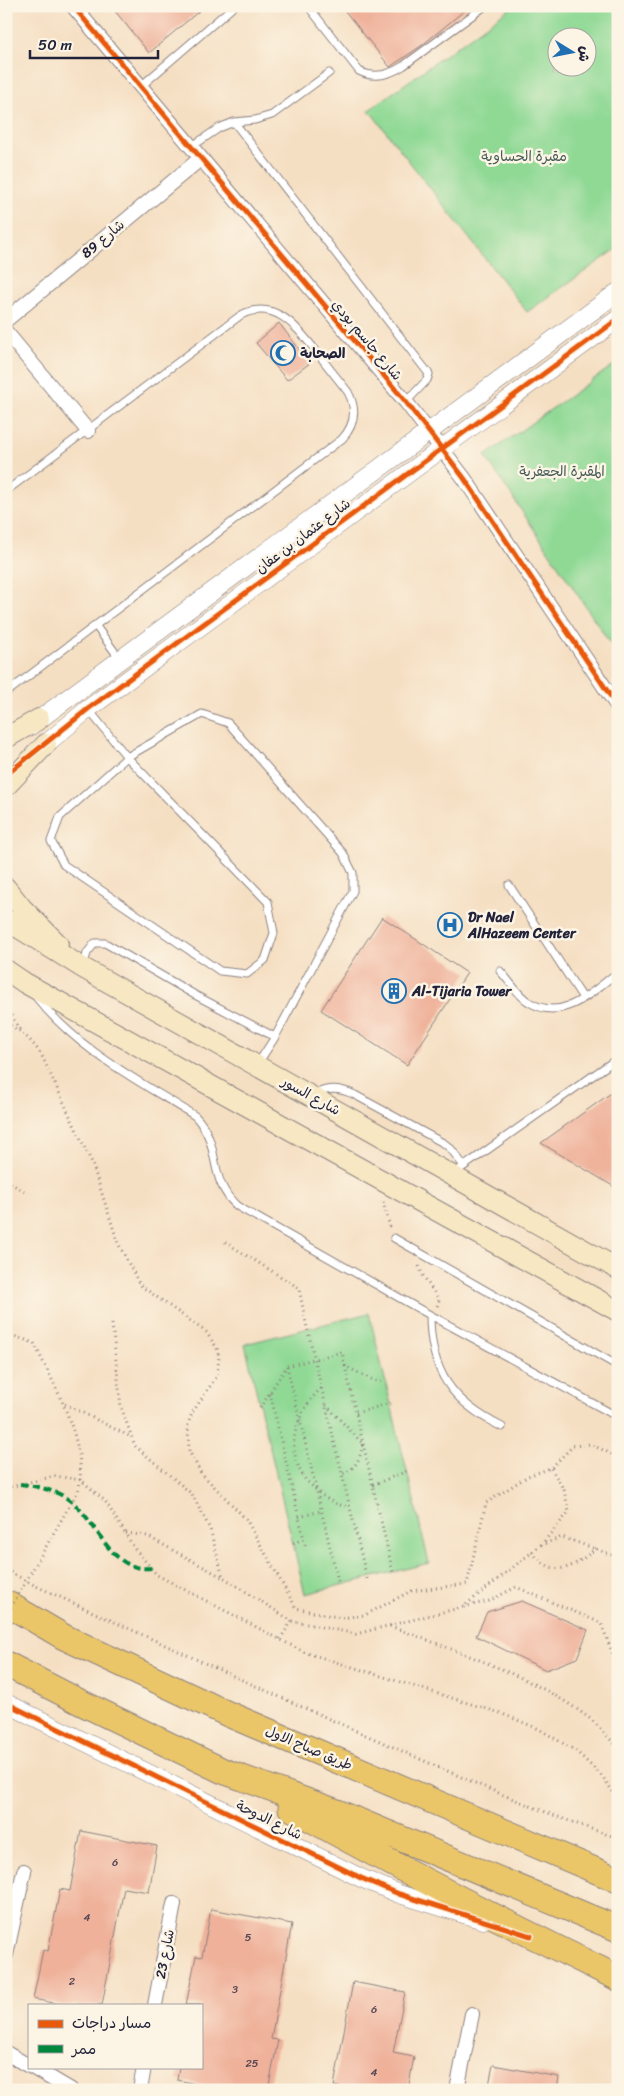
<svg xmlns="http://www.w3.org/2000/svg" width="624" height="2096" viewBox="0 0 624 2096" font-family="Sriracha,'Playpen Sans Arabic',sans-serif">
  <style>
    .green { fill: #90d995; stroke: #597e68; fill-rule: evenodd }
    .building { fill: #efb19a }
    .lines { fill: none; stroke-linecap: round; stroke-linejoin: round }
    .service-casing { stroke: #8c807f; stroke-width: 9 }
    .minor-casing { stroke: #8c807f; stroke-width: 16 }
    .tertiary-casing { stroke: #8c807f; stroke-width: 19 }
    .secondary-casing { stroke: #8c807f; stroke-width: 22 }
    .motorway-casing { stroke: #8c807f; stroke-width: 27 }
    .path { stroke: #8c807f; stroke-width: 3; stroke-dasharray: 1 4; stroke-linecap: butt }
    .service { stroke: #fff; stroke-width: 7 }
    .minor { stroke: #fff; stroke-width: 14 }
    .tertiary { stroke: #fff; stroke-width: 18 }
    .secondary { stroke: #f7e8c3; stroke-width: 20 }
    .motorway { stroke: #ebc669; stroke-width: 25 }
    .path-bridge { stroke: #8c807f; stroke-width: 3; stroke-dasharray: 1 4; stroke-linecap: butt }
    .quiet { stroke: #00873e; stroke-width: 4; stroke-dasharray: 8 4; stroke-linecap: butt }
    .cycleway-casing { stroke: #fcf5e5; stroke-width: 8 }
    .cycleway { stroke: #e8590c; stroke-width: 5 }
    .labels { text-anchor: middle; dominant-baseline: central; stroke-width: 5; stroke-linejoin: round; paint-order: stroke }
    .number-label { font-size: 11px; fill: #554653 }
    .park-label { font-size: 14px; fill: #435956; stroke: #fcf5e5 }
    .street-label { font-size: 14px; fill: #22223b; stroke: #fcf5e5 }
    .poi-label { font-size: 14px; font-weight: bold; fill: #22223b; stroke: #fcf5e5; text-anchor: start }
  </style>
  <rect width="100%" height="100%" fill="#fcf5e5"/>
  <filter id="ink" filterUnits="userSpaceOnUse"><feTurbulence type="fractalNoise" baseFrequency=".02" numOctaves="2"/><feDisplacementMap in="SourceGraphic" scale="10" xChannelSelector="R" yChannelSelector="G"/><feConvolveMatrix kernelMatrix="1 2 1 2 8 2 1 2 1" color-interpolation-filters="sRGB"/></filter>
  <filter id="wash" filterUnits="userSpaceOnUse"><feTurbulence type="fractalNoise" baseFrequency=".0096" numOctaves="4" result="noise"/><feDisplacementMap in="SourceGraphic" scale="20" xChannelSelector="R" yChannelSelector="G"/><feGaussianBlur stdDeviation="1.12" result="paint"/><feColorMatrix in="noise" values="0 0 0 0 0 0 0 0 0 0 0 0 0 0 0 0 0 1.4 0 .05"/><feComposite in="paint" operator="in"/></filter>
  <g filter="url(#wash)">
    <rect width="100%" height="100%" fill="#f5dfc3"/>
    <path class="green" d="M513 6H618V248L527 312 369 110ZM556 38H586V68H556Z
      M618 362V655L485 456Z
      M369 1313 429 1563 305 1594 245 1344Z"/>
    <g id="blocks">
      <path class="building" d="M111 6H205L149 53Z
        M341 6H470L421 46 390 67Z
        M279 323 310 363 287 380 256 343Z
        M382 917 467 973 407 1065 321 1010Z
        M618 1088V1189L541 1143Z
        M522 1601 588 1630 577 1658 546 1670 476 1636 487 1612Z
        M81 1831 157 1846 149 1892 124 1888 102 2005H64L33 1999 43 1950 48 1951 60 1889 70 1891Z
        M211 1909 292 1924 271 2039 278 2040 268 2090H242L216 2085V2088L177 2080 179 2067H201V2005H186L196 1956 202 1957Z
        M353 1982 405 1992 393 2053 414 2057 408 2090H353L334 2086Z
        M493 2065 559 2077 557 2090H488Z"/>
    </g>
  </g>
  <g filter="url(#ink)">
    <use href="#blocks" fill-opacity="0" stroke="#8c807f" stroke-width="1"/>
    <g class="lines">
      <defs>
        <path id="service" d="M308 6 359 71C374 79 389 75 403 66L485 6
          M140 87 234 6
          M234 122 429 374 427 380 406 402
          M191 147 219 128 234 122 255 120 272 115 329 73
          M6 491 241 315C276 298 297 328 317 352 327 366 338 379 348 392 357 409 355 425 342 439L6 693
          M95 625 120 659
          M88 709 127 757 268 902 274 933 265 960 247 974 220 971 64 865 51 841 60 817 127 757 202 714 228 723 343 853 353 873V891L275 1037 257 1065
          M615 806 618 810
          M509 885 583 998
          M84 965 87 953 95 943H105L195 995 275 1037
          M500 971C509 980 518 996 529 1002 563 1023 592 992 618 972
          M36 997C79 1051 138 1080 195 1116 223 1145 206 1178 237 1206L421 1310 618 1417
          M315 1094C329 1087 340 1088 355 1095L445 1144 451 1149 464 1166
          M453 1174 618 1058
          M394 1238 618 1366
          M430 1315C430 1372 452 1402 502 1427"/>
        <path id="minor" d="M73 6 406 402 464 478 618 707
          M6 320 200 159
          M6 332 88 431
          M6 1955 24 1871
          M155 2005 174 1904
          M6 2053 29 2066
          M32 2067 71 2090
          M140 2090 144 2067
          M457 2090 472 2014"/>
        <path id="tertiary" d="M29 727 618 292
          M35 753 88 709 618 319
          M6 1703 361 1878 399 1894 483 1920"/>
        <path id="secondary" d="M6 738 39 719
          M6 786 46 744
          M6 888 22 908 58 944
          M6 920 83 968 618 1269
          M6 970 25 983 618 1311"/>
        <path id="motorway" d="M6 1603 64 1637 228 1714 618 1880
          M6 1664 82 1703 223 1771 337 1812 618 1929
          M291 1808C398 1868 507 1924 618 1978"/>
      </defs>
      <use href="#service" class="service-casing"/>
      <use href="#minor" class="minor-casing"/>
      <use href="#tertiary" class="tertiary-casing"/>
      <use href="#secondary" class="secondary-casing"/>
      <use href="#motorway" class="motorway-casing"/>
      <path class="path" d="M6 1007 20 1030
        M6 1023C22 1031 31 1040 41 1054L92 1163 118 1243 140 1285 206 1332 217 1348 219 1357 217 1376 192 1413 188 1425 189 1451 201 1473 246 1519 296 1608 341 1618 365 1615 411 1591 467 1584 486 1503 528 1476 551 1468 573 1446 590 1444 618 1457
        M6 1181 28 1193
        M383 1202 390 1227
        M225 1242 299 1288 306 1323 367 1579
        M419 1266 422 1274 439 1300 437 1307
        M112 1324 121 1407 135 1446 192 1494 210 1529 223 1577 292 1621 356 1634 463 1607 541 1545 562 1537 618 1557
        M6 1333 34 1343C53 1383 90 1446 78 1491
        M287 1366 339 1585
        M345 1366 393 1572
        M321 1388C297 1413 283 1446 305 1479 308 1483 313 1486 316 1490 327 1500 335 1505 350 1507
        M270 1393 306 1548
        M65 1404 131 1437
        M326 1405 363 1444C360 1459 356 1469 342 1474
        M260 1408 287 1366 342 1352 345 1366 377 1382 385 1380
        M356 1413 391 1403
        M373 1485 407 1471
        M6 1488 55 1476 81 1480 105 1501 135 1549 157 1575 304 1652 500 1713 539 1729 576 1751 602 1776 618 1799
        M299 1517 321 1511
        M126 1533 147 1536 222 1577
        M293 1543 304 1539
        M541 1545 569 1512 564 1490 551 1468
        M532 1552C555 1580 573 1568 596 1548
        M6 1570 36 1586C152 1639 267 1692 384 1743 461 1777 538 1812 618 1838
        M464 1607 489 1601 516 1587 601 1623 618 1668
        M390 1626C452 1650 531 1675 585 1715 597 1723 607 1737 618 1747
        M280 1639 292 1621"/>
      <use href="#service" class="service"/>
      <use href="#minor" class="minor"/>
      <use href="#tertiary" class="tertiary"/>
      <use href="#secondary" class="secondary"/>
      <use href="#motorway" class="motorway"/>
      <path class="path-bridge" d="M6 1616 78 1491"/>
      <path class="quiet" d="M20 1484C36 1486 55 1490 68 1499 99 1520 108 1573 152 1568"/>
      <defs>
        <path id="cycleway" d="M73 6 406 402 464 478 618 707
          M6 775 88 709 618 319
          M6 1703 361 1878 399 1894 531 1936"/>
      </defs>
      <use href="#cycleway" class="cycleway-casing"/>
      <use href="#cycleway" class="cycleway"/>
    </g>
  </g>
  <defs>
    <symbol id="mosque-ring" viewBox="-11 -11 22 22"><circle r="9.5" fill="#fcf5e5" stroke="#1f6fb2" stroke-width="1.5"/><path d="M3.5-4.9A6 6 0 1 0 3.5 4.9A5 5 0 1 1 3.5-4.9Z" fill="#1f6fb2"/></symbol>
    <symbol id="hospital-ring" viewBox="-11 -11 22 22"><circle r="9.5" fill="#fcf5e5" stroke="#1f6fb2" stroke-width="1.5"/><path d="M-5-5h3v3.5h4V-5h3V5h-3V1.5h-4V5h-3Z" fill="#1f6fb2"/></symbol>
    <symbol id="building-ring" viewBox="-11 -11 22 22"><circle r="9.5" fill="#fcf5e5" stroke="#1f6fb2" stroke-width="1.5"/><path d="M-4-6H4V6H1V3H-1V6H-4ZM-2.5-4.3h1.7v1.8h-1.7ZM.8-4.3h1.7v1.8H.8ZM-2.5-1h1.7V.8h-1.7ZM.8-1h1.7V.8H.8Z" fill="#1f6fb2"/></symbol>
  </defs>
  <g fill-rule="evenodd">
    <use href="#mosque-ring" x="269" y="339" width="28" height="28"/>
    <use href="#hospital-ring" x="436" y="911" width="28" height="28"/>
    <use href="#building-ring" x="380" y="977" width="28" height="28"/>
  </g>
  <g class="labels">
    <g class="number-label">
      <text x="115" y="1862">6</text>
      <text x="87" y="1917">4</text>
      <text x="248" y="1937">5</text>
      <text x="72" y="1981">2</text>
      <text x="235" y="1989">3</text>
      <text x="374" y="2009">6</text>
      <text x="252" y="2063">25</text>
      <text x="374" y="2072">4</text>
    </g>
    <g class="park-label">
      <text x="524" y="156">مقبرة الحساوية</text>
      <text x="562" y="471">المقبرة الجعفرية</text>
    </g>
    <g class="street-label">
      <text transform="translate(103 239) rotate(-40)">شارع 89</text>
      <text transform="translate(367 340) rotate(50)">شارع جاسم بودي</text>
      <text transform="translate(303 536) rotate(-37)">شارع عثمان بن عفان</text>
      <text transform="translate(311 1096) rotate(29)">شارع السور</text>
      <text transform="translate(309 1748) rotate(23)">طريق صباح الاول</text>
      <text transform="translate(269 1820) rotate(26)">شارع الدوحة</text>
      <text transform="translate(165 1954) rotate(-79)">شارع 23</text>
    </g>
    <g class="poi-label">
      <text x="300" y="353">الصحابة</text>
      <text x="468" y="917">Dr Nael<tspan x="468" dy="16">AlHazeem Center</tspan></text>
      <text x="412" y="991">Al-Tijaria Tower</text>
    </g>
  </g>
  <rect width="624" height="2096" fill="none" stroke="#fcf5e5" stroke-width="25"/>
  <rect x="28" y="2004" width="175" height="65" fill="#fcf5e5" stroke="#a5a1a1"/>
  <rect x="38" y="2020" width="25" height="8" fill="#e8590c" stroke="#a5a1a1"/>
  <text x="72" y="2028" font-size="15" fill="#22223b">مسار دراجات</text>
  <rect x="38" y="2045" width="25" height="8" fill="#00873e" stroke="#a5a1a1"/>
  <text x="72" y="2054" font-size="15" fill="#22223b">ممر</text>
  <g transform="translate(572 52) rotate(100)"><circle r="24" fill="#fcf5e5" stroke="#a5a1a1"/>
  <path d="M0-4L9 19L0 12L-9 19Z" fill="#1f6fb2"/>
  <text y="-8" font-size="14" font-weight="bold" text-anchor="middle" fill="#22223b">ش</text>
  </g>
  <path d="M30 50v8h128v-8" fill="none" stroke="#22223b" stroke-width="2.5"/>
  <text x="38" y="50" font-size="15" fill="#22223b" stroke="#fcf5e5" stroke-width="4" paint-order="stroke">50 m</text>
</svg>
